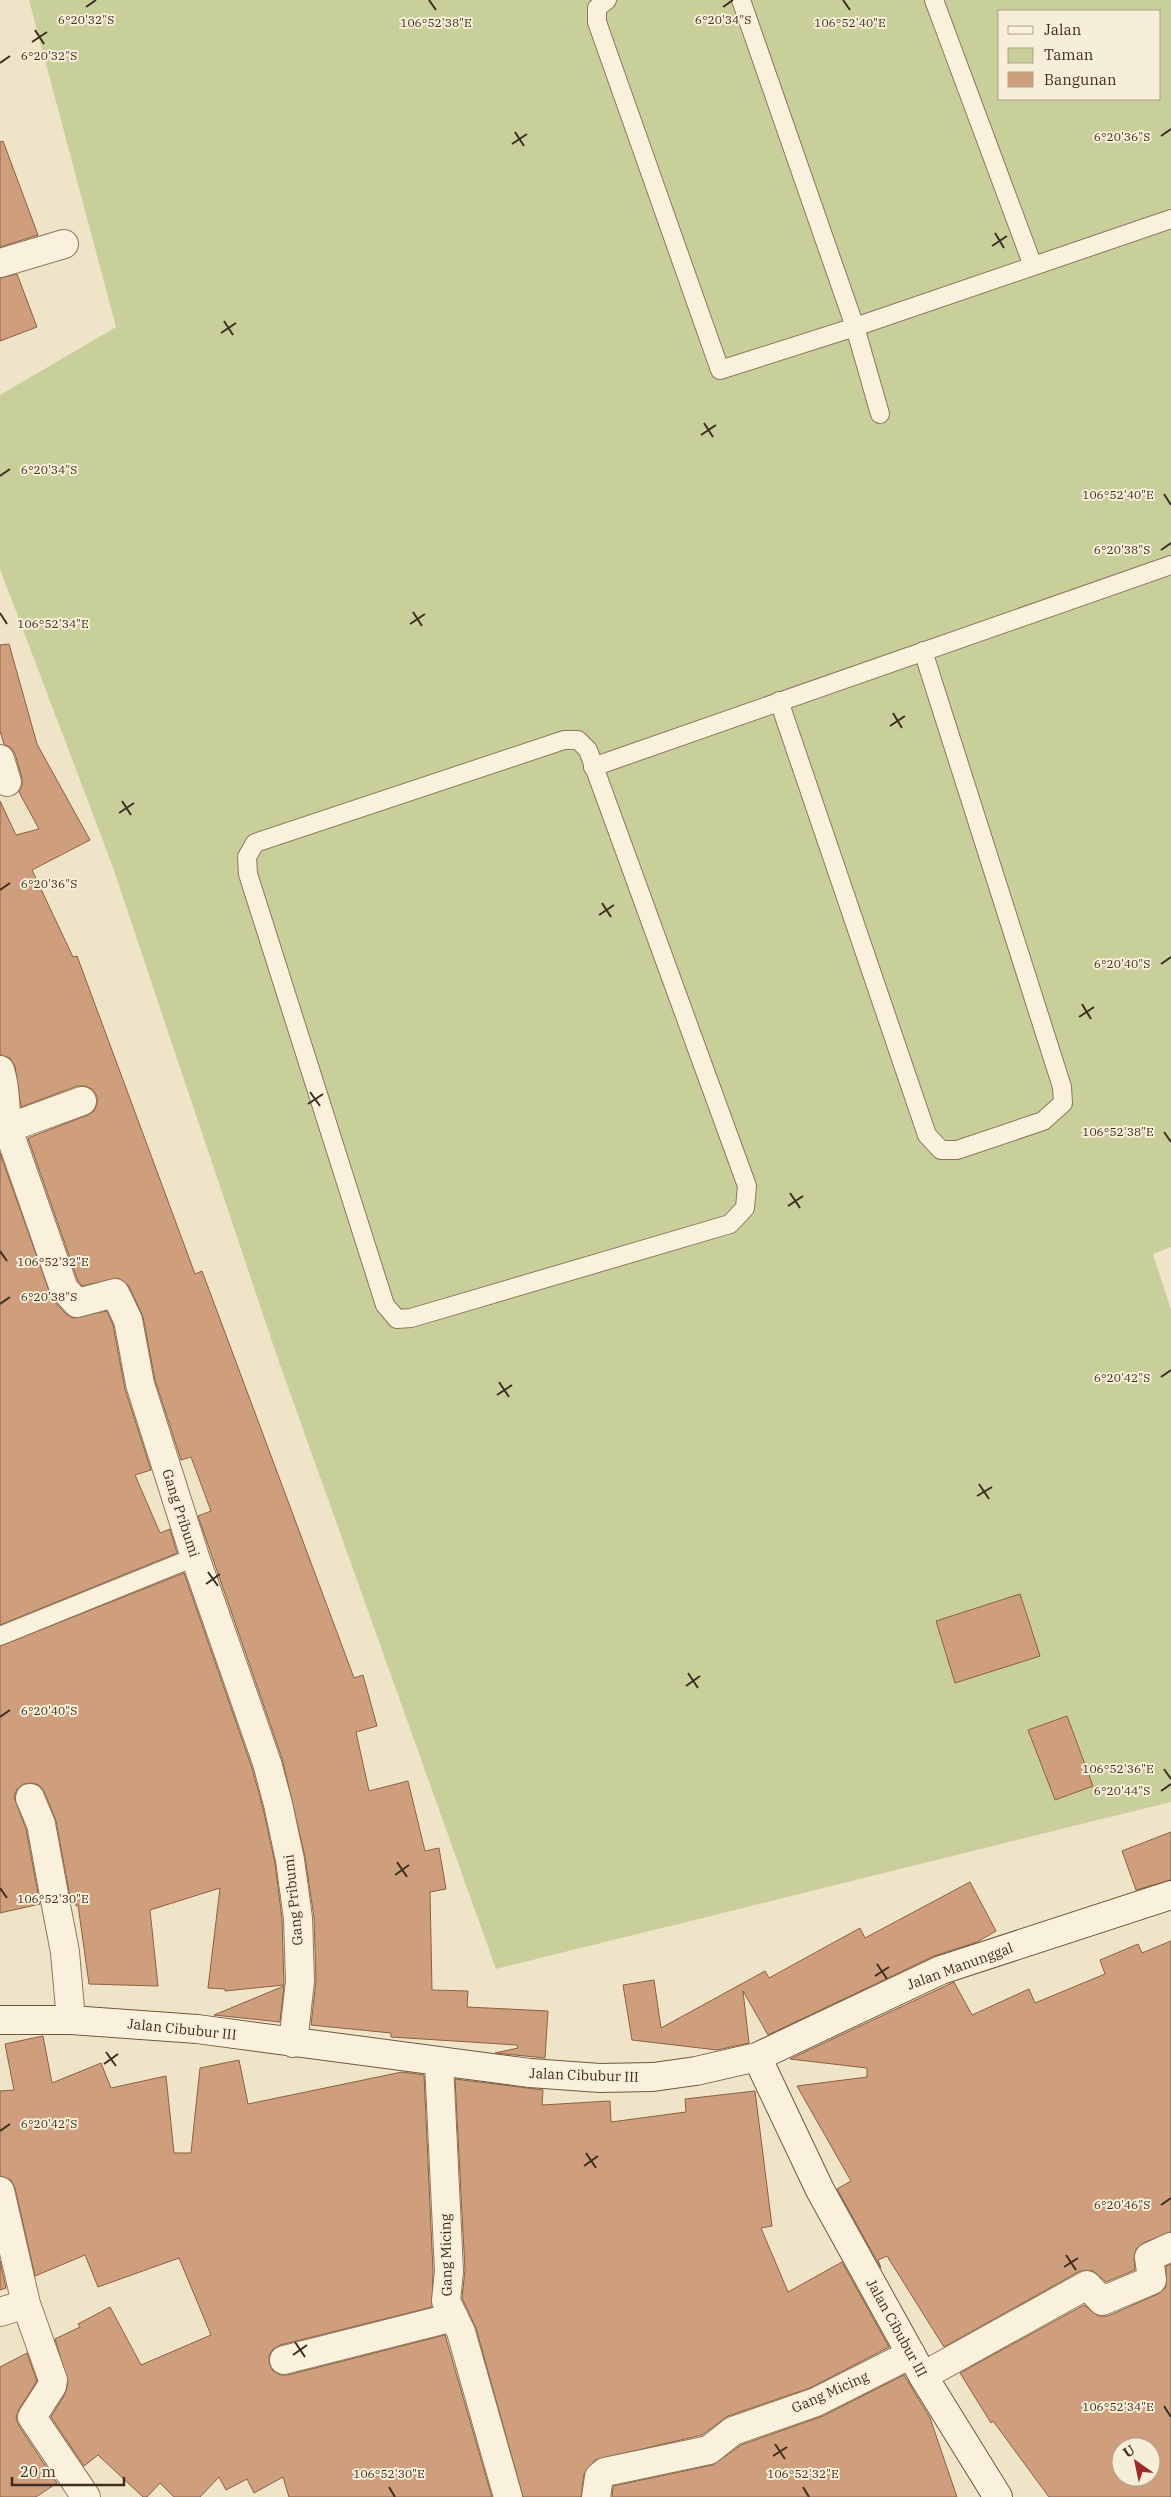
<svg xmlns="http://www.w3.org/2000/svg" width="1171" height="2497" viewBox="0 0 1171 2497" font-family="'IBM Plex Serif',serif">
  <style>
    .green { fill: #c9cf9b; fill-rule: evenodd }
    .building { fill: #cf9f7d; stroke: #8d5f41; fill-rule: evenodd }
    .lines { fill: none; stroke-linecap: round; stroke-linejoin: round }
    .lane-casing { stroke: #8d765c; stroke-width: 20 }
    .street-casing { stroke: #8d765c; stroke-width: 30 }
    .secondary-casing { stroke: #6f573f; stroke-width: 30 }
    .lane { stroke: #faf1dc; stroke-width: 18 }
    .street { stroke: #faf1dc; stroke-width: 28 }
    .secondary { stroke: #faf1dc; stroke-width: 28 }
    .ticks { fill: none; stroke: #3d2e20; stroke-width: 2 }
    .labels { text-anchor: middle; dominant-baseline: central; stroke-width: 4; stroke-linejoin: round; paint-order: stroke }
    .street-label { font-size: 14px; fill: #3d2e20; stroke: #f7eed8 }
    .ticks-label { font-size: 12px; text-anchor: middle; fill: #3d2e20; stroke: #f7eed8; stroke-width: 4; stroke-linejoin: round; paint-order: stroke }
  </style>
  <rect width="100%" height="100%" fill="#f0e4c8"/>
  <path class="green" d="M29 0H1171V1247L1153 1254 1171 1310V1802L496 1969 279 1362 111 862 0 569V395L116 327ZM1000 11H1160V99H1000Z"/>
  <path class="building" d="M3 141 38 235 0 247V142Z
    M17 274 37 327 0 341V278Z
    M9 644 37 744 90 840 32 870 73 957 77 956 195 1274 202 1271 354 1678 363 1675 377 1726 356 1732 369 1791 408 1781 425 1851 439 1848 446 1889 430 1892 432 1990 468 1991 467 2007 548 2011 545 2058 495 2053 518 2048 517 2045 391 2037V2033L311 2025 316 1981 314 1917 305 1857 282 1758 198 1516 211 1511 191 1457 181 1460 155 1380 143 1317 129 1286 118 1278 82 1286 78 1281 28 1138 88 1115 94 1111 97 1104V1096L92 1089 85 1086H77L21 1107 15 1066 10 1058 0 1055V801L16 835 39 829 19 792 22 785V778L15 754 11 748 4 744 0 731V645Z
    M0 1153 52 1299 66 1314 73 1318 107 1311 113 1325 125 1389 151 1470 135 1475 160 1533 170 1529 177 1553 0 1625Z
    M184 1573 252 1768 263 1808 275 1863 282 1919 284 1985 225 1991V1989L208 1988 220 1888 150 1910 158 1986 89 1984 78 1905 76 1906 75 1896 70 1897 56 1821 44 1791 39 1785 32 1783 23 1784 17 1789 14 1797 26 1829 40 1904 0 1913V1646Z
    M1020 1594 1040 1656 955 1683 936 1621Z
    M1067 1716 1093 1786 1055 1800 1028 1730Z
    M1171 1832V1880L1136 1890 1122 1851Z
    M970 1882 996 1931 977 1942 934 1956 768 2035 743 1991 749 2043 717 2050 632 2040 623 1985 654 1980 661 2028 765 1971 769 1978 860 1928 865 1938Z
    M1171 1941V2232L1143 2243 1136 2249 1134 2259 1135 2270 1106 2282 1093 2271H1080L944 2347 887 2256 878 2260 881 2268 837 2189 851 2181 797 2086 867 2077V2068L790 2059 954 1982 972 2015 1029 1989 1035 2003 1105 1974 1100 1960 1138 1944 1142 1953Z
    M284 1986 280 2022 214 2015Z
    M43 2036 52 2083 101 2063 111 2088 166 2076 174 2153H191L200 2068 239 2060 248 2104 402 2072 424 2075 433 2271 432 2307 280 2345 273 2349 269 2356V2363L273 2371 280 2375H288L445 2335 492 2497H289L283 2477 254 2493 247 2479 226 2490 219 2477 200 2497H174L160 2483 147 2497H143L98 2455 84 2466 51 2417 65 2394 68 2383 55 2339 80 2327 78 2324 110 2307 141 2365 211 2335 179 2258 98 2287 85 2255 35 2276 15 2188 11 2180 0 2176V2091L14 2090 5 2044Z
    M455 2079 543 2090 542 2105 610 2101 611 2122 686 2112 685 2099 755 2091 772 2226 761 2228 788 2292 842 2262 889 2347 810 2388 728 2416 702 2435 595 2460 584 2474 581 2497H523L476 2328 462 2298 465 2270Z
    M0 2261 6 2288 0 2290Z
    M1171 2264V2497H1049L993 2421 991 2423 960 2373 1084 2305 1098 2316H1108L1158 2294 1166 2287V2266ZM1121 2447H1151V2477H1121Z
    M27 2353 37 2381 19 2409 16 2418 19 2426 57 2483 36 2497H0V2367Z
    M904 2375 930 2418 957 2497H612L613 2486 713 2465 741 2445 823 2416Z"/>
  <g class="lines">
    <defs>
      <path id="lane" d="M607 0 597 8V22L720 370 855 327 1171 219
        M741 0 855 327 880 414
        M934 0 1033 266
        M779 701 927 1135 941 1150H957L1043 1121 1063 1103 1062 1087 923 651
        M564 740H578L588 750 747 1186 745 1208 730 1224 411 1318 397 1319 385 1305 248 874 247 857 255 843Z
        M593 767 1171 565
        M0 1636 195 1557"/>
      <path id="street" d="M0 263 64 244
        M0 759 7 782
        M0 1070C7 1090 4 1109 8 1129L64 1289 77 1303 115 1293 128 1320 140 1384 195 1557 267 1763 278 1804 290 1860 298 1918 300 1981 293 2043
        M0 1131 82 1101
        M30 1798 41 1824 55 1900 65 1952 71 2020
        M439 2063 449 2271 446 2301 461 2332 508 2497
        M0 2191 26 2304 53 2380 52 2386 32 2417 86 2497
        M0 2312 26 2304
        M284 2360 454 2317
        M923 2376 1087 2285 1102 2301 1152 2280 1149 2257 1171 2247
        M596 2497 599 2477 605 2472 709 2450 733 2431 816 2402 911 2354"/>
      <path id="secondary" d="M0 2020H71L197 2029 530 2073 600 2078 653 2077 696 2071 757 2057 941 1970 1171 1895
        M757 2057 820 2190 923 2376 998 2497"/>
    </defs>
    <use href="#lane" class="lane-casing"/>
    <use href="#street" class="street-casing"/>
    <use href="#secondary" class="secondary-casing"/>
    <use href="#lane" class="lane"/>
    <use href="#street" class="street"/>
    <use href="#secondary" class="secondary"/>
  </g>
  <path class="ticks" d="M429 0 436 10M843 0 850 10M86 7 96 0M723 7 733 0M35 30 44 44M32 42 47 32M0 63 10 56M515 132 524 146M1161 136 1171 129M512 144 527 134M995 233 1004 248M992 246 1007 236M224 321 233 335M221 333 236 323M704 423 713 437M701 435 716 425M0 476 10 469M1164 494 1171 505M1161 550 1171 543M413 612 422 626M0 613 7 624M410 624 425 614M893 713 902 728M890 726 905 716M122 801 131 815M119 813 134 803M0 890 10 883M602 903 611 917M599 915 614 905M1161 964 1171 957M1082 1004 1091 1019M1079 1017 1094 1007M310 1092 320 1106M308 1104 323 1094M1164 1132 1171 1142M790 1193 800 1208M788 1206 803 1196M0 1251 7 1261M0 1304 10 1297M1161 1377 1171 1370M499 1382 509 1397M497 1395 512 1385M979 1484 989 1499M977 1496 992 1487M208 1572 218 1586M206 1584 220 1574M688 1673 698 1688M686 1686 700 1676M0 1717 10 1710M1164 1769 1171 1779M1161 1791 1171 1784M397 1862 407 1877M395 1875 409 1865M0 1888 7 1898M877 1964 887 1979M875 1976 889 1967M106 2052 116 2066M104 2064 118 2054M0 2131 10 2124M586 2153 596 2168M584 2166 598 2156M1161 2205 1171 2198M1066 2255 1076 2270M1064 2267 1078 2258M295 2342 305 2357M293 2355 307 2345M1164 2406 1171 2417M775 2444 785 2459M773 2456 787 2447M389 2487 395 2497M803 2487 809 2497"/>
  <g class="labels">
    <g class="street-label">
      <text transform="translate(181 1513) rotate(72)">Gang Pribumi</text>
      <text transform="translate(293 1900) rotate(-96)">Gang Pribumi</text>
      <text transform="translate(960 1966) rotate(-20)">Jalan Manunggal</text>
      <text transform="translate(182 2029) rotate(6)">Jalan Cibubur III</text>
      <text transform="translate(584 2075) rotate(2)">Jalan Cibubur III</text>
      <text transform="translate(446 2255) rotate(-91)">Gang Micing</text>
      <text transform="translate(897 2328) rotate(61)">Jalan Cibubur III</text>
      <text transform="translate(830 2392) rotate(-24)">Gang Micing</text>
    </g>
  </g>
  <g class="ticks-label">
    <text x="86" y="24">6°20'32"S</text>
    <text x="723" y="24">6°20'34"S</text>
    <text x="436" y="27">106°52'38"E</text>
    <text x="850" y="27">106°52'40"E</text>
    <text x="49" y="60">6°20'32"S</text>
    <text x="1122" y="141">6°20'36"S</text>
    <text x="49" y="474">6°20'34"S</text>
    <text x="1118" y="499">106°52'40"E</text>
    <text x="1122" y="554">6°20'38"S</text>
    <text x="53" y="628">106°52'34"E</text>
    <text x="49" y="888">6°20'36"S</text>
    <text x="1122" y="968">6°20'40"S</text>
    <text x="1118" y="1136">106°52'38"E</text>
    <text x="53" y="1266">106°52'32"E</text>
    <text x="49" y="1301">6°20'38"S</text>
    <text x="1122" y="1382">6°20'42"S</text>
    <text x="49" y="1715">6°20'40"S</text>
    <text x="1118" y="1773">106°52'36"E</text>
    <text x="1122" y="1795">6°20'44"S</text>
    <text x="53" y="1903">106°52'30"E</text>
    <text x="49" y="2128">6°20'42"S</text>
    <text x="1122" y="2209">6°20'46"S</text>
    <text x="1118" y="2411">106°52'34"E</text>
    <text x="389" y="2478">106°52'30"E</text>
    <text x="803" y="2478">106°52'32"E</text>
  </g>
  <rect x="998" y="10" width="162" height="90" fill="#f7eed8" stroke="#ada18e"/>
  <rect x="1008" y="26" width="25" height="8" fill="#faf1dc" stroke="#ada18e"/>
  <text x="1044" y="35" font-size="15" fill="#3d2e20">Jalan</text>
  <rect x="1008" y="48" width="25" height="15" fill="#c9cf9b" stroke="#ada18e"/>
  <text x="1044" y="60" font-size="15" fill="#3d2e20">Taman</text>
  <rect x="1008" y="72" width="25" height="15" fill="#cf9f7d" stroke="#ada18e"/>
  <text x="1044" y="85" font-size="15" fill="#3d2e20">Bangunan</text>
  <g transform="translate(1136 2462) rotate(327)"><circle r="24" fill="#f7eed8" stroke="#ada18e"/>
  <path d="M0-4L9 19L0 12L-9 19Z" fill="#9e2a2b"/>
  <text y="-8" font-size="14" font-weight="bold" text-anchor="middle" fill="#3d2e20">U</text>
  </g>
  <path d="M12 2477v8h112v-8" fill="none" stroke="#3d2e20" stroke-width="2.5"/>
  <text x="20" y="2477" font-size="15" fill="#3d2e20" stroke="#f7eed8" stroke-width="4" paint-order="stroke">20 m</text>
</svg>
